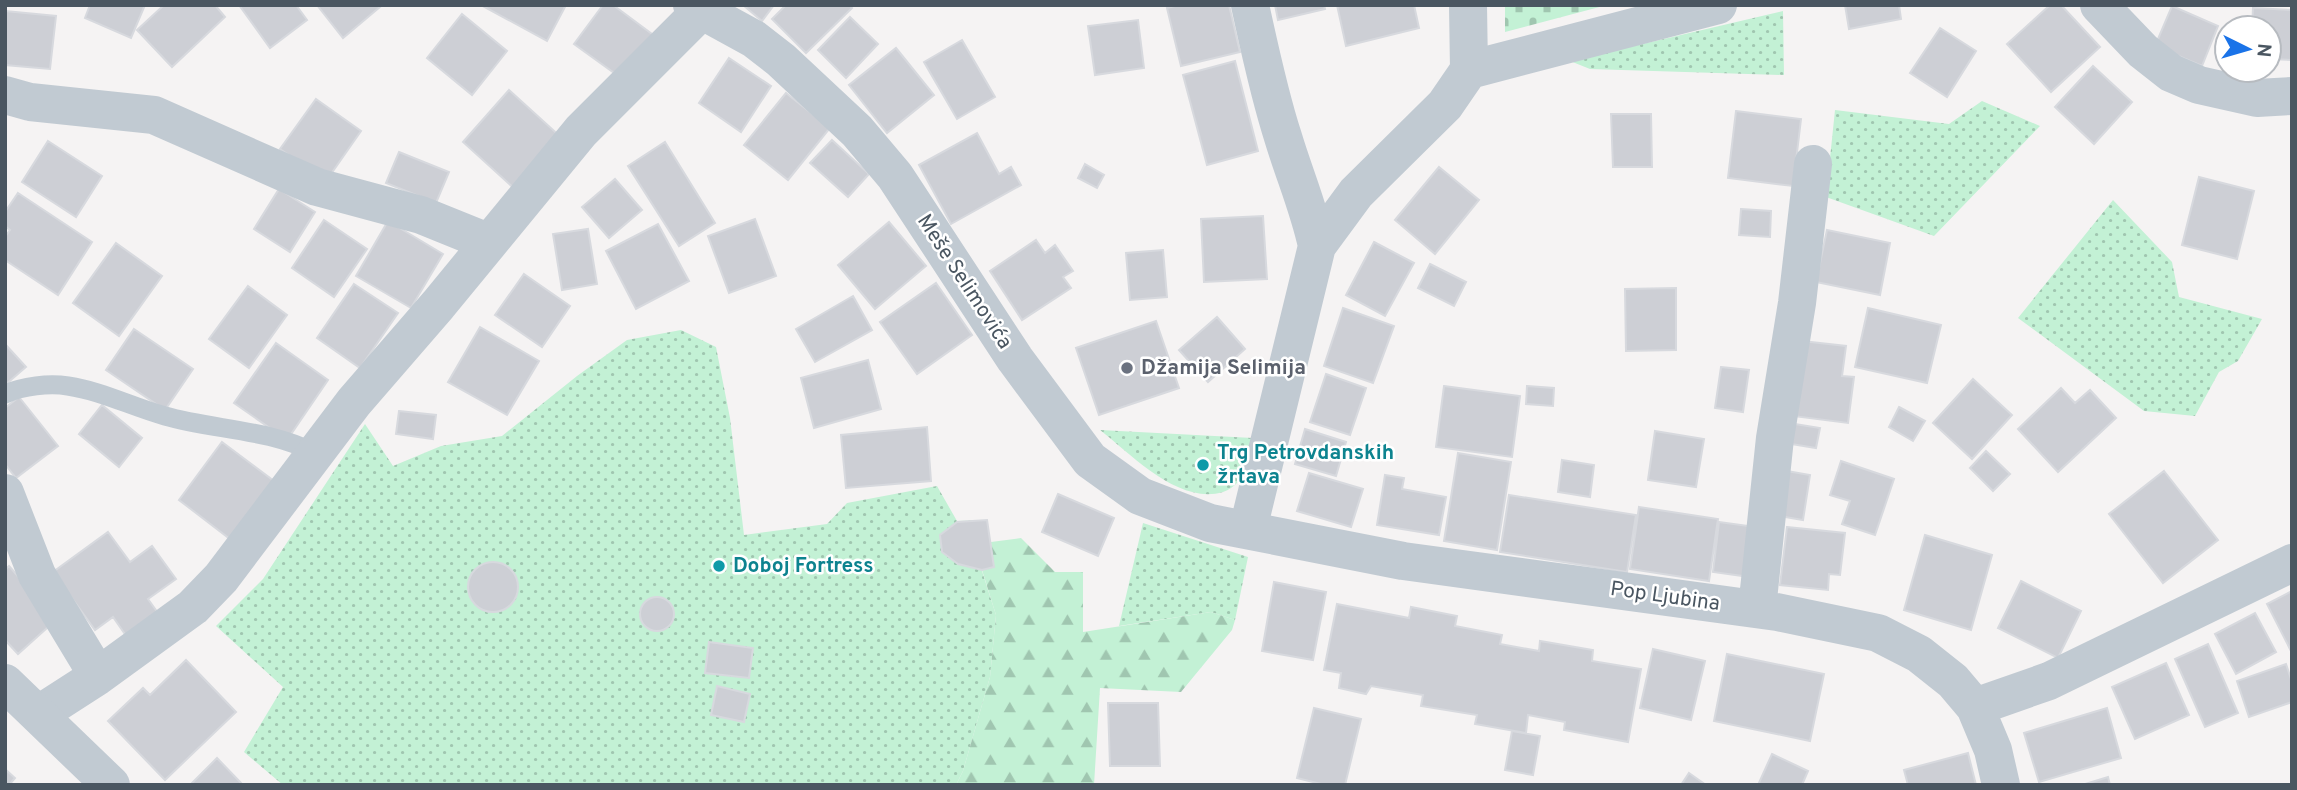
<svg xmlns="http://www.w3.org/2000/svg" width="2297" height="790" viewBox="0 0 2297 790" font-family="Overpass,sans-serif">
  <style>
    .grass { fill: url(#grass-dots) }
    .forest { fill: url(#forest-firs) }
    .cemetery { fill: url(#cemetery-stones) }
    .building { fill: #cdcfd5; stroke: #d7d9de; stroke-width: 2 }
    .lines { fill: none; stroke-linecap: round; stroke-linejoin: round }
    .service { stroke: #c1cad2; stroke-width: 19 }
    .minor { stroke: #c1cad2; stroke-width: 38 }
    .tertiary { stroke: #c1cad2; stroke-width: 38 }
    .worship-dot { fill: #6b7280; stroke: #fff; stroke-width: 2.5 }
    .culture-dot { fill: #0f9aa8; stroke: #fff; stroke-width: 2.5 }
    .labels { text-anchor: middle; dominant-baseline: central; stroke-width: 5; stroke-linejoin: round; paint-order: stroke }
    .street-label { font-size: 21px; fill: #4a5661; stroke: #fff }
    .worship-label { font-size: 21px; font-weight: bold; fill: #5b616d; stroke: #fff; text-anchor: start }
    .culture-label { font-size: 21px; font-weight: bold; fill: #0d838f; stroke: #fff; text-anchor: start }
  </style>
  <defs>
    <pattern id="grass-dots" width="8" height="8" patternUnits="userSpaceOnUse" patternTransform="scale(1.75)"><rect width="8" height="8" fill="#c3f1d5"/><path d="M2 2h.1M6 6h.1" fill="none" stroke="#a0c6b0" stroke-width="1.8" stroke-linecap="round"/></pattern>
    <pattern id="forest-firs" width="22" height="20" patternUnits="userSpaceOnUse" patternTransform="scale(1.75)"><rect width="22" height="20" fill="#c3f1d5"/><path d="M5 1l3.5 6h-7zM16 11l3.5 6h-7z" fill="#a0c6b0"/></pattern>
    <pattern id="cemetery-stones" width="16" height="16" patternUnits="userSpaceOnUse" patternTransform="scale(1.75)"><rect width="16" height="16" fill="#c3f1d5"/><path d="M2 7V4a2 2 0 0 1 4 0v3zM10 15v-3a2 2 0 0 1 4 0v3z" fill="#a0c6b0"/></pattern>
  </defs>
  <rect width="100%" height="100%" fill="#f5f3f3"/>
  <path class="grass" d="M1783 11 1784 75 1590 69 1570 61Z
    M1982 101 2040 126 1934 236 1826 197 1835 110 1949 124Z
    M2113 200 2172 262 2179 297 2262 319 2238 361 2219 372 2195 416 2144 411 2018 318Z
    M681 330 716 347 730 418 744 535 827 524 847 503 937 486 957 521 987 520 994 567 982 571 996 615 990 677 963 771 956 785H283L244 752 283 687 216 626 263 579 365 424 393 466 441 446 502 436 577 376 627 340Z
    M1100 430 1253 438C1252 446 1251 456 1248 465 1244 477 1235 488 1223 492 1179 505 1133 456 1100 430Z
    M1143 523 1248 557 1235 620 1211 612 1119 626Z"/>
  <path class="forest" d="M1021 538 1055 572H1083V632L1211 612 1235 620 1232 630 1181 692 1100 688 1094 785H956L963 771 990 677 996 615 982 570 994 567 991 542Z"/>
  <path class="cemetery" d="M1505 5H1607L1505 32Z"/>
  <path class="building" d="M90 5H145L131 38 85 18Z
    M164 5H215L225 17 172 67 137 30Z
    M239 5H296L307 20 270 48Z
    M317 5H378L380 7 343 38Z
    M481 5H566L547 41Z
    M603 5H613L656 37 624 80 574 44Z
    M743 5H774L762 21Z
    M786 5H849L852 8 806 53 772 19Z
    M1179 5H1229L1240 52 1181 66 1167 8Z
    M1275 5H1324L1325 9 1278 20Z
    M1337 5H1414L1419 28 1346 46Z
    M1845 5H1899L1901 19 1849 29Z
    M2050 5H2061L2100 47 2051 92 2007 44Z
    M2172 6 2218 26 2202 66 2155 46Z
    M2253 8 2292 10V60L2269 59V28H2252Z
    M5 11 56 16 50 69 5 65Z
    M462 14 507 51 472 95 427 58Z
    M850 17 878 44 846 78 818 50Z
    M1138 20 1144 68 1095 75 1088 26Z
    M1940 28 1976 51 1947 97 1910 73Z
    M962 40 995 97 957 119 924 62Z
    M896 48 934 95 887 133 849 85Z
    M729 58 771 86 741 132 699 103Z
    M1235 61 1258 151 1207 165 1183 75Z
    M2093 66 2132 102 2094 144 2055 107Z
    M509 90 563 139 517 191 463 142Z
    M786 93 830 128 788 180 744 145Z
    M316 99 361 131 326 181 280 149Z
    M1736 111 1801 119 1793 186 1728 178Z
    M1611 114H1651L1652 167H1613Z
    M977 133 999 174 1011 167 1021 185 951 224 919 165Z
    M832 140 869 174 848 197 810 163Z
    M48 141 102 176 76 217 22 182Z
    M665 142 715 223 679 246 628 166Z
    M399 152 449 172 436 203 386 183Z
    M1085 164 1104 175 1097 188 1078 178Z
    M1439 167 1479 200 1435 254 1395 220Z
    M2199 177 2254 191 2237 259 2182 245Z
    M615 179 642 210 609 238 582 207Z
    M279 189 315 212 290 252 254 229Z
    M18 193 92 242 58 295 5 260V237L10 230 5 226V212Z
    M1741 209 1771 211 1770 237 1739 235Z
    M1263 216 1267 279 1204 282 1201 219Z
    M755 219 776 276 729 293 708 236Z
    M324 220 367 249 334 297 292 268Z
    M388 221 443 254 411 308 356 276Z
    M889 222 926 266 875 309 838 265Z
    M658 224 689 281 636 309 606 251Z
    M588 229 597 284 562 290 553 234Z
    M1827 230 1890 243 1880 295 1816 282Z
    M1036 240 1045 253 1055 245 1073 271 1063 277 1071 288 1022 320 990 271Z
    M1374 242 1414 263 1385 316 1346 295Z
    M116 243 162 276 119 336 73 303Z
    M1163 250 1167 297 1130 300 1126 253Z
    M1430 264 1466 282 1454 306 1418 288Z
    M524 274 570 306 542 347 495 315Z
    M936 283 972 335 917 374 880 322Z
    M354 284 398 313 360 368 317 338Z
    M248 286 287 315 249 368 209 339Z
    M1676 288V350L1626 351 1625 289Z
    M853 296 872 330 815 362 796 329Z
    M1343 308 1394 326 1373 383 1324 366Z
    M1868 308 1941 325 1927 383 1855 367Z
    M1217 317 1245 349 1208 382 1179 350Z
    M1156 321 1179 388 1099 415 1076 348Z
    M480 327 539 361 507 415 448 382Z
    M134 329 193 369 165 410 106 370Z
    M1802 341 1846 346 1842 376 1854 377 1848 423 1793 416Z
    M276 343 328 380 287 440 234 403Z
    M5 344 26 367 5 385Z
    M868 360 881 409 814 428 801 378Z
    M1721 367 1749 370 1743 412 1715 408Z
    M1326 374 1366 388 1350 435 1310 422Z
    M1973 379 2012 415 1972 459 1933 423Z
    M1444 386 1520 396 1512 457 1436 447Z
    M1527 386 1554 388 1553 406 1526 404Z
    M2061 388 2075 403 2090 390 2116 418 2058 472 2018 429Z
    M19 397 58 446 16 478 5 464V408Z
    M102 405 142 438 119 467 79 434Z
    M1899 407 1925 421 1913 441 1889 427Z
    M399 411 436 415 433 439 396 434Z
    M1795 424 1820 428 1816 448 1791 444Z
    M927 427 931 481 846 488 841 435Z
    M1305 429 1346 442 1336 476 1295 464Z
    M1655 431 1704 439 1696 487 1648 480Z
    M222 442 274 481 230 539 179 500Z
    M1986 451 2010 474 1993 491 1970 468Z
    M1458 453 1511 462 1497 550 1444 541Z
    M1562 460 1594 465 1590 497 1558 492Z
    M1841 461 1894 479 1875 535 1842 524 1850 501 1830 495Z
    M1787 471 1810 475 1803 520 1779 516Z
    M2164 471 2218 540 2163 583 2109 514Z
    M1309 473 1363 489 1351 527 1297 511Z
    M1385 475 1404 478 1402 489 1446 497 1439 535 1377 525Z
    M1058 494 1114 518 1098 556 1042 532Z
    M1509 495 1636 515 1627 572 1500 552Z
    M1639 507 1718 519 1709 581 1630 569Z
    M987 520 994 567 982 570 958 564 942 552 940 535 957 522Z
    M1719 522 1756 527 1750 577 1713 572Z
    M1787 527 1845 533 1840 575 1829 574 1828 590 1780 585Z
    M108 532 130 562 152 546 176 579 148 599 158 613 127 637 113 617 95 630 53 572Z
    M1925 535 1992 555 1971 630 1904 610Z
    M468 587a25 25 0 1 1 50 0a25 25 0 1 1-50 0Z
    M9 566 56 620 18 654 5 640V570Z
    M2021 581 2081 611 2058 658 1998 628Z
    M1274 582 1326 592 1313 660 1262 651Z
    M2292 591V653L2267 604Z
    M640 614a17 17 0 1 1 34 0a17 17 0 1 1-34 0Z
    M1337 604 1409 618 1411 607 1457 616 1455 626 1502 635 1500 644 1539 651 1540 641 1593 650 1592 661 1641 669 1628 742 1564 730 1565 722 1528 715 1526 733 1475 724 1477 715 1421 706 1423 695 1371 686 1366 694 1339 688 1341 673 1324 670Z
    M2255 613 2276 652 2236 674 2215 634Z
    M709 642 753 648 749 678 705 673Z
    M2208 644 2238 713 2205 727 2175 659Z
    M1653 649 1705 661 1691 720 1640 708Z
    M1727 654 1824 674 1810 741 1714 721Z
    M186 660 236 712 165 780 108 721 143 688 150 695Z
    M2166 663 2189 715 2135 739 2112 687Z
    M2286 664 2292 682V702L2249 717 2237 681Z
    M717 686 750 694 744 722 711 715Z
    M1108 703H1158L1160 766H1110Z
    M1314 708 1361 719 1345 785H1325L1297 778Z
    M2107 708 2121 758 2039 782 2024 733Z
    M1512 731 1540 736 1533 775 1505 770Z
    M1968 753 1976 785H1908L1904 770Z
    M1772 754 1808 771 1802 785H1758Z
    M217 758 243 785H190Z
    M5 769 15 778 9 785H5Z
    M1689 773 1706 785H1681Z
    M2108 777 2110 785H2082Z"/>
  <g class="lines">
    <path class="service" d="M5 394C23 386 49 383 68 386 102 391 132 407 165 416 214 430 269 429 315 453"/>
    <path class="minor" d="M692 5 754 39 781 60 857 131 895 176 1015 359 1090 460 1140 496 1210 523 1403 561 1777 612 1878 633 1919 654 1953 681 1975 707 1993 750 2001 785
      M1250 5C1260 50 1269 94 1283 137 1294 174 1309 208 1317 246
      M2099 5 2143 51 2171 73 2199 85 2257 98 2292 96
      M1469 70 1718 5
      M5 95 30 102 154 115 317 187 421 215 488 242
      M5 493 37 575 98 676
      M1248 529 1317 246 1356 193 1445 105 1469 70 1468 5
      M1757 609 1775 438 1797 303 1813 164
      M1975 707 2049 681 2292 563
      M39 714 98 676 193 607 221 578 354 402 438 305 581 131 702 10"/>
    <path class="tertiary" d="M5 683 111 785"/>
  </g>
  <circle class="worship-dot" cx="1127" cy="368" r="7"/>
  <g class="culture-dot">
    <circle cx="1203" cy="465" r="7"/>
    <circle cx="719" cy="566" r="7"/>
  </g>
  <g class="labels">
    <g class="street-label">
      <text transform="translate(964 282) rotate(57)">Meše Selimovića</text>
      <text transform="translate(1665 597) rotate(8)">Pop Ljubina</text>
    </g>
    <g class="worship-label">
      <text x="1141" y="368">Džamija Selimija</text>
    </g>
    <g class="culture-label">
      <text x="1217" y="453">Trg Petrovdanskih<tspan x="1217" dy="24">žrtava</tspan></text>
      <text x="733" y="566">Doboj Fortress</text>
    </g>
  </g>
  <rect width="2297" height="790" fill="none" stroke="#4a5661" stroke-width="14"/>
  <g transform="translate(2248 49) rotate(95)"><circle r="33" fill="#ffffff" stroke="#b7bbc0" stroke-width="2"/>
  <path d="M0-5L12 26L0 18L-12 26Z" fill="#1a73e8"/>
  <text y="-10" font-size="19" font-weight="bold" text-anchor="middle" fill="#4a5661">N</text>
  </g>
</svg>
